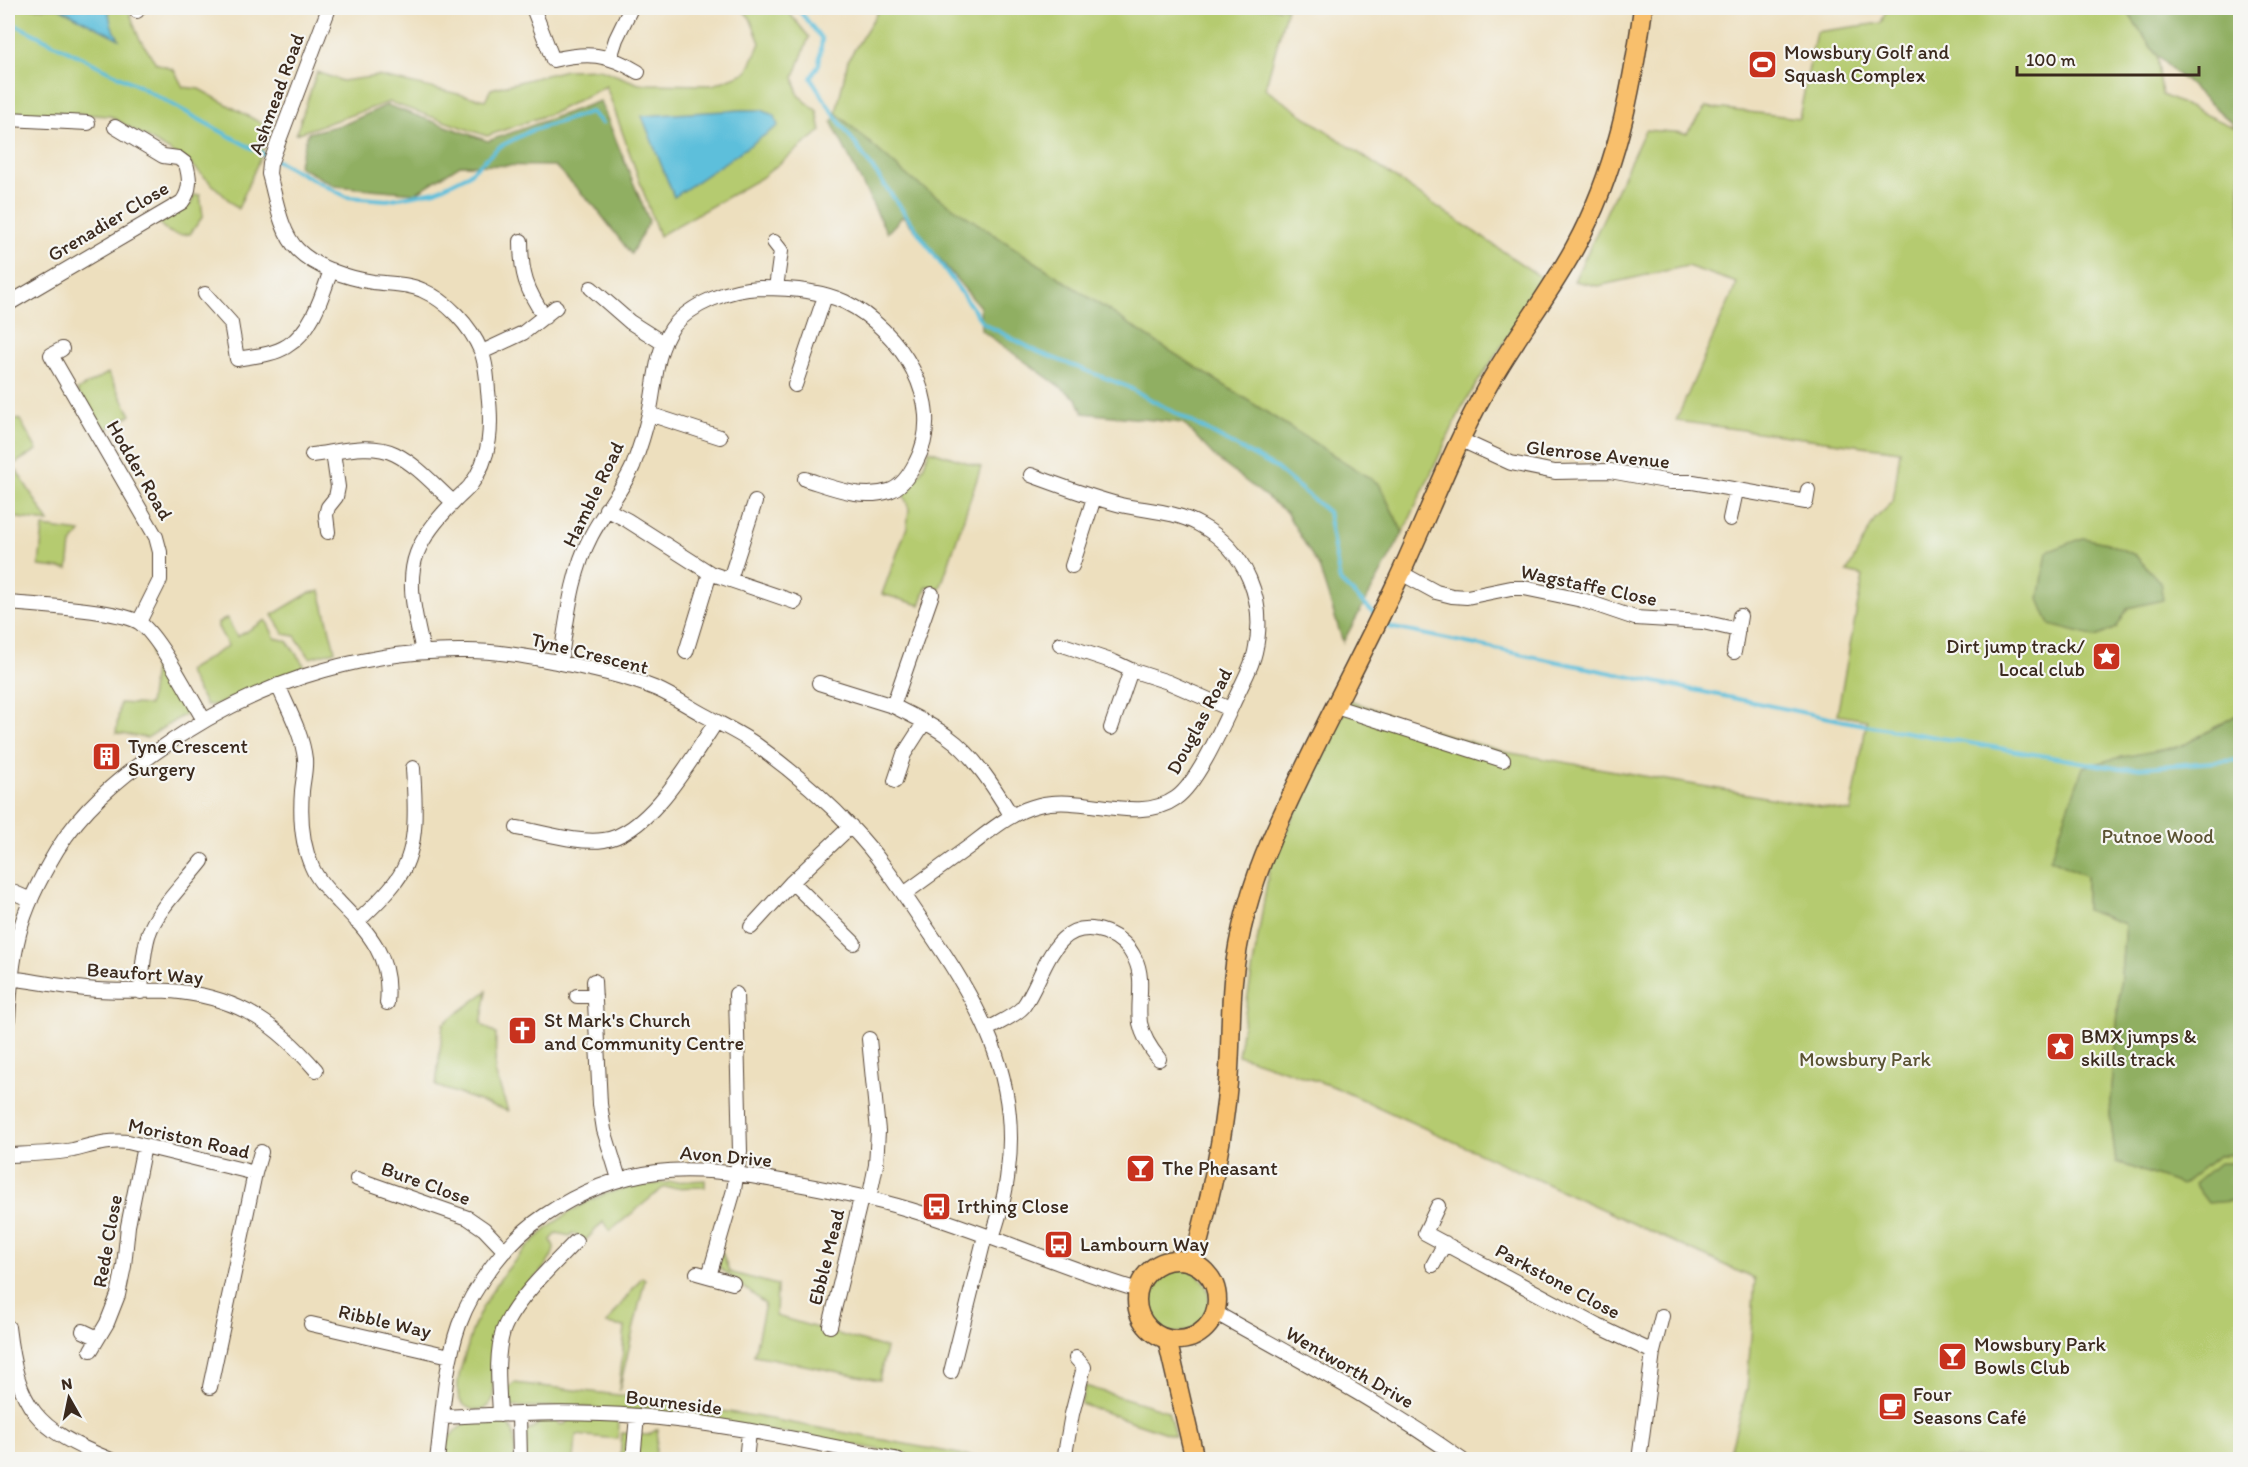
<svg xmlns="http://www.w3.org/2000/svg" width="2248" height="1467" viewBox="0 0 2248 1467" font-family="Itim,sans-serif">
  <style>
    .green { fill: #b5cb6f; stroke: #787a46; stroke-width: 1.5 }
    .forest { fill: #90af62; stroke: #666c40; stroke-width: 1.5 }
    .water { fill: #5dbfdb; stroke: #4c747c; stroke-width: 1.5 }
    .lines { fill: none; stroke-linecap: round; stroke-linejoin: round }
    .stream { stroke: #5dbfdb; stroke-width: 4 }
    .minor-casing { stroke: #564536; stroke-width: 16 }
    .major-casing { stroke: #564536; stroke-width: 21 }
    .minor { stroke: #fff; stroke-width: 14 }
    .major { stroke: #f8bf6c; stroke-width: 18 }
    .labels { text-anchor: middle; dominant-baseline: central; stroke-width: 4.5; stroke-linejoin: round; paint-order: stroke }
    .poi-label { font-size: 20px; fill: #3b2a1e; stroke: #f6f6f2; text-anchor: start }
    .street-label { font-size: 20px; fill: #3b2a1e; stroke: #f6f6f2 }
    .park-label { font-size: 20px; fill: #5a5232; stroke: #f6f6f2 }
  </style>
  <rect width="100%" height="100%" fill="#f6f6f2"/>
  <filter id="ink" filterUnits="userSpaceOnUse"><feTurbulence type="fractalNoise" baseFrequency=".0167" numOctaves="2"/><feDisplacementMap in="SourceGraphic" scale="12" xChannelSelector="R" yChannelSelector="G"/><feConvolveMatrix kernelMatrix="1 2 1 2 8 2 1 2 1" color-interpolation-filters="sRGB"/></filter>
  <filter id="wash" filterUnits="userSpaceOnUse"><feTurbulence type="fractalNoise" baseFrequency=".008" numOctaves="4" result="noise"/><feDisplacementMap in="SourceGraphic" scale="24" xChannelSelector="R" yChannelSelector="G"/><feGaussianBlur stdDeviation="1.35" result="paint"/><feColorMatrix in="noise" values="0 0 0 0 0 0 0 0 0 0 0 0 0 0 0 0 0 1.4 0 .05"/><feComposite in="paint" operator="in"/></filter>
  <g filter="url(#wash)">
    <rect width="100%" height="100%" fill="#eddfbe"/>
    <path class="green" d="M8 8H128L139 38 156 63 174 70 183 87 199 89 272 129 238 209 189 162 110 116 59 113 17 114 8 111Z
      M741 8H785L809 37 794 77 798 95 817 111 821 131 761 178 659 236 606 86 555 112 487 136 389 102 296 134 317 72 342 81 378 76 485 100 491 89 566 70 600 69 639 84 713 85 747 72 760 43 750 18Z
      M880 8H1287L1265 89 1545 280 1464 403 1403 533 1379 484 1156 342 911 180 836 113 848 60Z
      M1887 8H2125L2157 56 2162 95 2240 130V750L2086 876V910L2125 924 2110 1114 2116 1162 2182 1185 2219 1155 2240 1154V1459H1728L1747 1389 1755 1279 1332 1086 1238 1055 1270 865 1349 700 1430 730 1505 752 1851 812 1867 720 1837 715 1863 576 1847 572 1875 519 1893 502 1900 451 1676 421 1737 283 1687 266 1598 286 1574 281 1645 130 1687 133 1706 107 1799 118 1816 32 1881 23Z
      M194 195H200L203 216 190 234C176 236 168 234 159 223L191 204Z
      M108 373 131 415 101 432 77 390Z
      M8 417 20 420 37 450 9 467 8 464Z
      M929 450 981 467 940 589 927 586 920 605 882 594 907 527 909 509 903 493C918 480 924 469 929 450Z
      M17 471 49 522 11 517 8 518V477Z
      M43 527 81 532 71 544 68 569 39 566Z
      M320 591 335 651 310 658 295 636 284 634 272 615 309 593Z
      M227 618 237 637 266 620 275 638 287 641 306 668 250 689 217 705H206L187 671 228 646 218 627V623Z
      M152 648 190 711 147 738 116 733 120 703 149 705 155 663 151 655Z
      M487 991 481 1024 496 1034 495 1072 508 1111 436 1086 443 1024Z
      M705 1180V1187L663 1188 610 1231 603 1222 585 1241 573 1233 570 1236 557 1233 551 1240 554 1247C554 1264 524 1287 513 1301 508 1307 502 1316 499 1324 488 1347 492 1373 494 1397 492 1401 489 1405 485 1408 476 1414 463 1407 459 1398 454 1383 464 1359 468 1345 483 1281 555 1206 618 1190 647 1183 675 1182 705 1180Z
      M722 1252 729 1272 777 1285 776 1316 886 1348 879 1380 754 1355 765 1304 720 1268 718 1261Z
      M1143 1300a33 33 0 1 1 66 0a33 33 0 1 1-66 0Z
      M642 1277 645 1279 619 1391 625 1327 606 1324Z
      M514 1383 618 1395 754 1416 986 1459H927L807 1436 583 1407H513L507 1403C503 1394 506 1389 514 1383Z
      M1085 1386 1168 1411 1175 1436 1081 1404Z
      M538 1418H555L559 1424H565L570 1418 617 1420 619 1424 618 1439 576 1435 574 1459 525 1460V1430H530L538 1424Z
      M501 1420C518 1426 514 1444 515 1459L445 1460 447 1439 466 1422Z
      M658 1429 655 1459 620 1460 622 1433 648 1435Z"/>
    <path class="forest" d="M2125 8H2240V130L2157 56Z
      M600 101 649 221 631 254 595 207 555 166 460 165 416 193 335 186 298 166 308 133 345 124 387 105 488 141Z
      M836 113 912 180 1156 342 1379 484 1403 533 1343 642 1319 567 1286 512 1218 460 1183 423 1083 413 1077 399 981 330 980 307 903 216 887 233 832 123Z
      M2083 538 2107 543 2135 555 2160 582 2163 600 2128 608 2116 628 2096 637 2050 625 2039 599 2047 552Z
      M2240 713V1154L2219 1155 2182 1185 2116 1162 2110 1114 2125 924 2086 910V876L2050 859 2083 767 2112 759 2182 746Z
      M2219 1163H2240V1200L2208 1203 2194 1184Z"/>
    <path class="water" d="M59 8H108L111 24 119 39Z
      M741 110H762L775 116 778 126 674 197 642 116Z"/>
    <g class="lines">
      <path class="stream" d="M797 8 822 39 819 64 811 78 831 110 983 323 1038 352 1126 386 1276 468 1328 512 1340 581 1376 615
        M8 21 135 84 242 143 347 197 387 200 436 191 468 175 499 147 530 131 591 112 602 123
        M1383 622 1389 627 1854 723 2121 769 2240 760"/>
    </g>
  </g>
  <g filter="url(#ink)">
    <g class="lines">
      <defs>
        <path id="minor" d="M136 8 137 11
          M329 8 270 164 269 174C276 198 280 232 298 250 316 268 348 278 373 282 388 284 407 283 422 290 447 301 470 325 481 351 486 363 487 377 488 391 492 425 492 457 470 486 465 492 459 496 454 502 440 516 424 535 417 553 405 584 417 621 423 652
          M533 8 553 60C587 52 607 53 638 72
          M610 58 616 39 631 8
          M8 119 88 123
          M521 241C521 273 526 290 545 317
          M774 242 781 251 776 288
          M591 288 630 322 663 343
          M205 294 231 323 237 359C253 356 273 355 287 346 312 331 322 296 331 270
          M8 304 182 202C191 190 190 178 186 164L178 158 163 156 115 127
          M62 349 51 355 156 537 160 552V580L139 622
          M482 352 523 333 556 307
          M795 385 825 296
          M649 414 720 437
          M1461 440 1511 463 1555 472 1610 471 1671 482H1693L1806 502 1808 490
          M312 455C337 452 371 442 395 454 417 465 435 486 453 502
          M606 509 627 520 710 573 795 602
          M1730 519 1736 491
          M328 532 326 515 328 507 336 497 338 487 333 452
          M1072 566 1094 498
          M1401 573 1436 592 1452 596 1467 597 1511 588H1524L1582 600 1635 618 1703 622 1738 630
          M730 579 755 502
          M932 594 893 706C911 715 931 724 947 736 974 755 994 787 1011 815
          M8 603C34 605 123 610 140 623 160 638 190 697 204 720
          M1060 644 1114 662 1131 670
          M686 652 710 573
          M1734 652 1740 616
          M560 663C567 621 571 574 591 536 603 513 623 489 633 466 639 450 645 431 649 414 656 384 654 355 672 328 691 303 730 289 760 288 787 288 820 290 845 302 899 329 948 402 916 462 910 474 902 487 889 491 861 500 831 487 805 479
          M819 683 893 706
          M278 685C288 709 302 733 305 759 306 769 303 780 302 791 300 817 301 843 312 867 317 879 328 891 337 900 368 932 392 955 387 1003
          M1336 707 1503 760
          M1111 728 1131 670 1168 682 1230 709
          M895 781 904 754 924 723
          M517 828C542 832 578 844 604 840 650 833 692 758 716 722
          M792 882 854 943
          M8 890 31 900
          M904 894C926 878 948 862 970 846 991 830 1013 811 1039 805 1084 794 1138 825 1176 798 1199 782 1225 720 1238 693 1244 680 1252 666 1255 652 1267 601 1246 550 1200 525 1175 511 1148 511 1121 505 1090 497 1061 486 1031 475
          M357 922C371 909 385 896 396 881 420 850 415 805 413 768
          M751 927 792 882 851 826
          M11 978C39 982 68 988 97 990 125 992 153 989 180 992 241 999 277 1025 316 1070
          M594 981 600 1104 604 1130 619 1179
          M141 992C142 973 143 954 148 936 156 910 185 883 202 861
          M577 996H595
          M8 1019C10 991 12 962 19 934 26 905 42 875 57 850 82 809 118 779 156 752 246 687 356 649 467 651 496 651 524 656 552 661 587 668 623 675 657 689 673 696 689 707 704 715 722 725 742 734 758 746 791 770 824 798 852 828 880 857 903 893 926 927 978 1002 1020 1075 1008 1170 1006 1194 999 1216 992 1238
          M988 1029C998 1023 1015 1016 1023 1007 1045 977 1053 914 1105 932 1118 937 1129 946 1135 959 1145 979 1137 1002 1140 1023 1143 1037 1150 1048 1159 1059
          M869 1039 878 1131 876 1165 869 1199
          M8 1155C29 1154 51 1154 73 1150 94 1145 106 1140 128 1142L255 1173
          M357 1179 468 1218 484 1229 505 1251
          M1438 1206 1425 1233 1598 1326 1653 1352 1639 1460
          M1433 1265 1445 1243
          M697 1273 733 1283
          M709 1276 734 1190 740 1151 736 994
          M1216 1313C1299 1360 1384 1404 1462 1460
          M311 1324 450 1356
          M830 1326 861 1198
          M8 1327C18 1409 35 1429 111 1460
          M83 1331 98 1338
          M91 1350 107 1323 118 1295 124 1266 128 1226 144 1146
          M1653 1352 1662 1316
          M951 1372 985 1236
          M210 1387 255 1173 261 1152
          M519 1414 520 1460
          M500 1415C499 1387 495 1358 503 1331 513 1302 554 1264 576 1241
          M442 1417C508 1414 573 1411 638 1416 726 1423 813 1443 899 1460
          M437 1460C443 1415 444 1368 459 1325 474 1284 508 1240 544 1216 578 1193 615 1177 657 1172 695 1167 732 1173 769 1179 817 1187 865 1196 911 1210 988 1233 1061 1267 1138 1290
          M633 1460 637 1416
          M746 1460 749 1432
          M1064 1460 1072 1414 1084 1367 1076 1358"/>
        <path id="major" d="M1137 1300a40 40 0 1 1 80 0a40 40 0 1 1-80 0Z
          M1193 1262C1209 1204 1223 1143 1228 1083 1231 1049 1230 1015 1233 981 1238 933 1252 883 1272 838 1309 753 1354 672 1394 588 1425 523 1450 454 1485 391 1512 341 1548 297 1575 247 1616 172 1632 91 1643 8
          M1167 1339 1195 1460"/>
      </defs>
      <use href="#minor" class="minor-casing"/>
      <use href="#major" class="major-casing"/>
      <use href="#minor" class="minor"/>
      <use href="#major" class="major"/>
    </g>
  </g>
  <defs>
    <symbol id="stadium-square" viewBox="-11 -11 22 22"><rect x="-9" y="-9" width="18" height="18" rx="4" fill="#c8321e" stroke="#f6f6f2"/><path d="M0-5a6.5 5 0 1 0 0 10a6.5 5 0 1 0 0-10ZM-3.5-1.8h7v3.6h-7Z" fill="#fff"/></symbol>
    <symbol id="sight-square" viewBox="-11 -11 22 22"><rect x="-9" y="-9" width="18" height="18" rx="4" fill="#c8321e" stroke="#f6f6f2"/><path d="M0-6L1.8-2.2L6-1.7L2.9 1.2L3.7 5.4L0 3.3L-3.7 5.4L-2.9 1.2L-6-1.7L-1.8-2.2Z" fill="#fff"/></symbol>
    <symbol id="building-square" viewBox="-11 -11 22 22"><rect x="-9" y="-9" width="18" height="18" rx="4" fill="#c8321e" stroke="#f6f6f2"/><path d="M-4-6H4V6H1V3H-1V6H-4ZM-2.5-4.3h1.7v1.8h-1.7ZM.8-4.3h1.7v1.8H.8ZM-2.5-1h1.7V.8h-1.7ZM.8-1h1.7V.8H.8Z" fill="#fff"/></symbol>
    <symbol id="church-square" viewBox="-11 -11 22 22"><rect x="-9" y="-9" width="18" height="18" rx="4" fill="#c8321e" stroke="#f6f6f2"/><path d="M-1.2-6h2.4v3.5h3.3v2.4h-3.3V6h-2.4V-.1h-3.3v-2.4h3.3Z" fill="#fff"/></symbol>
    <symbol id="bar-square" viewBox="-11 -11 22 22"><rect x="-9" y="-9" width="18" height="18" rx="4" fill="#c8321e" stroke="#f6f6f2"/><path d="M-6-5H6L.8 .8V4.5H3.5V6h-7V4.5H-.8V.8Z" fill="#fff"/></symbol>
    <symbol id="bus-square" viewBox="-11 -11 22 22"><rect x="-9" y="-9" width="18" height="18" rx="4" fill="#c8321e" stroke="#f6f6f2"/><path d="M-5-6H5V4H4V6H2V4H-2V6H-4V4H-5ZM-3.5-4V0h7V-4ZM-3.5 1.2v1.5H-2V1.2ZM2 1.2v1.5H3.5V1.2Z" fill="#fff"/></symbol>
    <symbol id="cafe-square" viewBox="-11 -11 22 22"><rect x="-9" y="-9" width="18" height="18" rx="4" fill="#c8321e" stroke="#f6f6f2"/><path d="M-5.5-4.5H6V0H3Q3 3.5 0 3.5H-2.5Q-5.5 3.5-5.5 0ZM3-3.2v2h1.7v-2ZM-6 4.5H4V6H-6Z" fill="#fff"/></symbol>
  </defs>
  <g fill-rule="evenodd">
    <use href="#stadium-square" x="1746" y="48" width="33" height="33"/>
    <use href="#sight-square" x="2090" y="640" width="33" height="33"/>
    <use href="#building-square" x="90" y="740" width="33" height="33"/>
    <use href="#church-square" x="506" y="1014" width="33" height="33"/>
    <use href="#sight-square" x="2044" y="1030" width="33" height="33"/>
    <use href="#bar-square" x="1124" y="1152" width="33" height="33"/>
    <use href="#bus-square" x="920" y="1190" width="33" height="33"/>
    <use href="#bus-square" x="1042" y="1228" width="33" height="33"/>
    <use href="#bar-square" x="1936" y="1340" width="33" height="33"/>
    <use href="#cafe-square" x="1876" y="1390" width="33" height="33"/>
  </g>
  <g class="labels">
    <g class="poi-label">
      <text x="1784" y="52">Mowsbury Golf and<tspan x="1784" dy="23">Squash Complex</tspan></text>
      <text x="2085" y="646" text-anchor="end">Dirt jump track/<tspan x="2085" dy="23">Local club</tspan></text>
      <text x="128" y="746">Tyne Crescent<tspan x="128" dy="23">Surgery</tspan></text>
      <text x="544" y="1020">St Mark's Church<tspan x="544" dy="23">and Community Centre</tspan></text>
      <text x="2081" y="1036">BMX jumps &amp;<tspan x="2081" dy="23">skills track</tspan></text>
      <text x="1162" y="1168">The Pheasant</text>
      <text x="957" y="1206">Irthing Close</text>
      <text x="1080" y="1244">Lambourn Way</text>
      <text x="1974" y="1344">Mowsbury Park<tspan x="1974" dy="23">Bowls Club</tspan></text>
      <text x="1913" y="1394">Four<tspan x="1913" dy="23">Seasons Café</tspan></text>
    </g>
    <g class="street-label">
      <text transform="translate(276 94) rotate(-70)">Ashmead Road</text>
      <text transform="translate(108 221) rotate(-31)">Grenadier Close</text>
      <text transform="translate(1598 454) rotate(6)">Glenrose Avenue</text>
      <text transform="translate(140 470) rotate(60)">Hodder Road</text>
      <text transform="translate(593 494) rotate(-64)">Hamble Road</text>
      <text transform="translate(1589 585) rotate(12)">Wagstaffe Close</text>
      <text transform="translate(590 653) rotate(14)">Tyne Crescent</text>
      <text transform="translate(1199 721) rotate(-62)">Douglas Road</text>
      <text transform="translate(145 973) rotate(4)">Beaufort Way</text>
      <text transform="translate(189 1138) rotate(13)">Moriston Road</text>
      <text transform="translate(726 1156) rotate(5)">Avon Drive</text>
      <text transform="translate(426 1183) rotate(20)">Bure Close</text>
      <text transform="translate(107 1241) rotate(-80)">Rede Close</text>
      <text transform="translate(826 1257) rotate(-76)">Ebble Mead</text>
      <text transform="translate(1558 1281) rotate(28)">Parkstone Close</text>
      <text transform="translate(385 1321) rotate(13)">Ribble Way</text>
      <text transform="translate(1350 1367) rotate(30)">Wentworth Drive</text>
      <text transform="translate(674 1402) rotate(7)">Bourneside</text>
    </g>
    <g class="park-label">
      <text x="2158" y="836">Putnoe Wood</text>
      <text x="1865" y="1059">Mowsbury Park</text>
    </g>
  </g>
  <rect width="2248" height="1467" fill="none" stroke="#f6f6f2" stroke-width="30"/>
  <g transform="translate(69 1398) rotate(351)" stroke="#f6f6f2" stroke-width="4.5" paint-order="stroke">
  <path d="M0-4.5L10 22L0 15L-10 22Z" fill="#3b2a1e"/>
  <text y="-9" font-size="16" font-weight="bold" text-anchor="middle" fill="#3b2a1e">N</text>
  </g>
  <path d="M2017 66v9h182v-9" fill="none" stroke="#3b2a1e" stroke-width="3"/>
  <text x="2026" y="66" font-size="18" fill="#3b2a1e" stroke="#f6f6f2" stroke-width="4.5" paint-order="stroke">100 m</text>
</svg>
